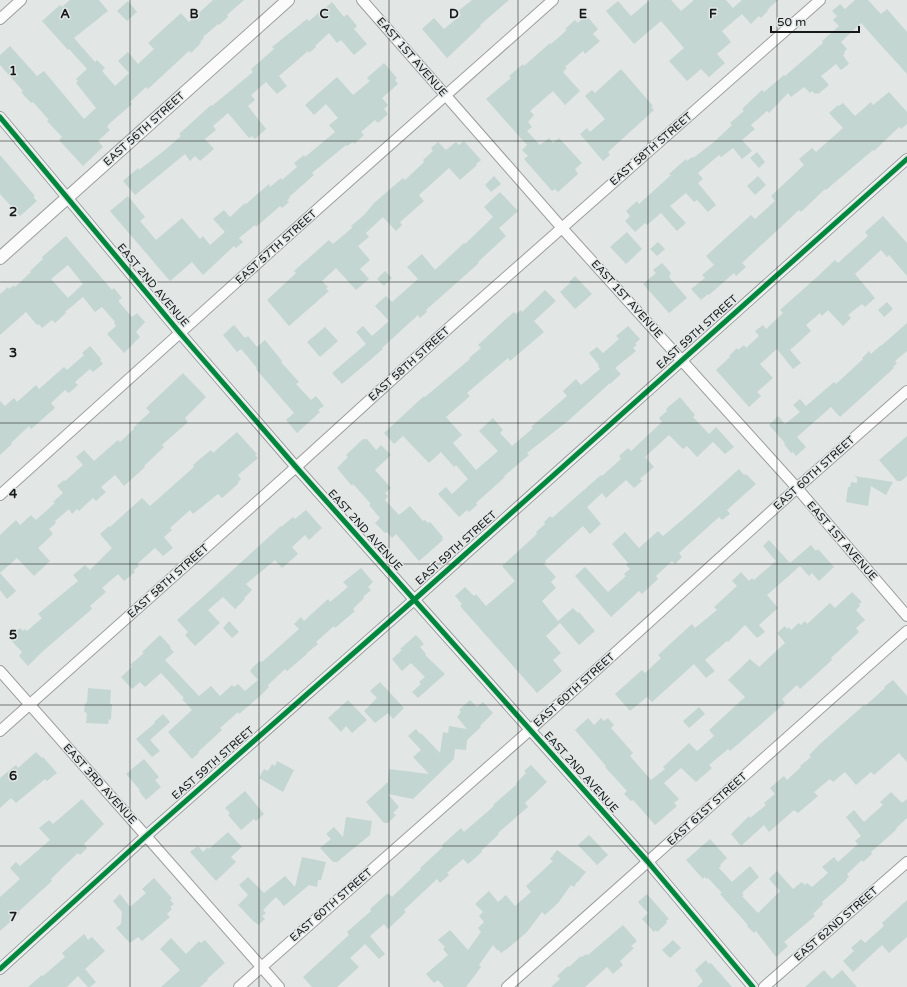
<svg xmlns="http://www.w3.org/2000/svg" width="907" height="987" viewBox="0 0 907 987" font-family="'Varela Round',sans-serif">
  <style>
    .building { fill: #c3d6d1; fill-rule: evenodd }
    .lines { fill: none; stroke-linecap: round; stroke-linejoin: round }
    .minor-casing { stroke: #9c9e9e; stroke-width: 12 }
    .tertiary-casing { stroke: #9c9e9e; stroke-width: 14 }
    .minor { stroke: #fbfbfb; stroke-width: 10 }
    .tertiary { stroke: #fbfbfb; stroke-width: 12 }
    .cycleway-casing { stroke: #e1e7e6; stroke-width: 8 }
    .cycleway { stroke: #00873e; stroke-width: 5 }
    .grid { fill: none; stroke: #161918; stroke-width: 1; stroke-opacity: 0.55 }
    .labels { text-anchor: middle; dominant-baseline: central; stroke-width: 3; stroke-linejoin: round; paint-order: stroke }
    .street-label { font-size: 11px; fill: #161918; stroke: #e1e7e6 }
    .grid-label { font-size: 13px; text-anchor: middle; font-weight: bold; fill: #161918; stroke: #e1e7e6; stroke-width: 3; stroke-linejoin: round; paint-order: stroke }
  </style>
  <rect width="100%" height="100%" fill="#e2e6e5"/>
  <path class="building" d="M70 0H99L108 11 74 38 95 62 97 60 105 68 102 71 115 86 129 73 118 61 128 52 138 64 154 49 148 43 181 13 189 22 213 0H244L227 15 228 17 219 25 218 24 203 37 204 38 200 42 201 43 191 53 189 51 148 89 146 87 130 102 132 104 110 123 107 127 110 130 98 141 103 147 83 166 59 140 62 137 47 121 49 120 33 102 31 103 21 92 23 91 0 65V55L10 46 37 76 44 71 84 119 96 108 76 83 78 81 76 79 87 69 69 49 68 50 42 21 60 5 62 7Z
    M472 0H509L480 25 481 26 447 58 422 29 434 18 444 29 461 15 458 11Z
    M650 0H671L681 11 694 0H726L733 8 742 0H778L767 10 768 11 761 18 759 16 751 24 742 14 722 31 731 42 717 54 725 63 709 77 701 69 687 81 669 61 684 48 661 21 634 44 606 11 618 1 631 16Z
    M855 0H868L881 14 887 9 907 32V74L861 23 841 42 847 49 844 52 845 53 843 55 849 64 841 70 836 64 821 76 829 85 818 94 816 93 815 94 812 91 810 93 804 87 791 97 788 93 769 113 767 111 751 125 755 129 742 140 752 151 742 159 733 148 721 157 719 155 698 173 703 179 698 183 716 205 708 212 697 200 694 202 686 193 670 206 686 223 677 231 661 213 647 225 645 223 635 232 625 221 630 216 626 211 637 201 639 204 671 175 669 174 686 159 687 161 692 157 693 158 714 142 732 125 730 123 744 111 742 109 762 90 764 92 784 75 785 76 823 43 822 41 839 26 833 20 837 16 832 11 840 4 845 9Z
    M128 1 137 12 127 21 117 11Z
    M332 2 344 17 347 14 357 26 354 29 367 44 354 55 341 40 337 43 329 33 315 46 316 47 309 53 308 51 279 76 287 86 277 94 266 82 251 95 255 100 248 106 266 129 255 139 252 136 249 138 228 113 213 126 216 130 205 139 214 149 200 161 195 156 190 161 185 154 135 195 123 181 138 168 139 170 165 150 181 136 179 134 211 105 212 106 253 72 251 69 274 49 272 47 307 19 309 21Z
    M586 15 598 29 593 34 600 41 585 54 583 51 565 67 567 68 563 72 580 91 565 105 553 91 530 111 534 115 528 122 532 127 527 131 540 145 549 138 553 143 559 138 582 163 575 169 578 174 558 192 555 189 552 191 524 159 528 156 522 150 527 145 486 99 511 78 509 76 523 64 524 66 550 43 551 44 567 30 565 29 575 20 578 23Z
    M384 63 397 78 395 80 398 84 382 98 388 105 384 109 388 114 378 123 375 120 361 132 364 135 354 144 353 142 347 146 346 145 312 173 314 175 289 197 290 198 287 200 289 202 282 208 280 206 256 227 255 225 239 238 243 242 236 248 234 246 203 275 192 262 170 281 110 211 128 196 145 217 140 221 156 240 182 218 200 239 203 236 210 245 225 232 213 219 224 210 230 217 245 203 246 204 269 184 270 187 281 178 282 180 297 167 294 163 304 155 305 157 335 132 329 125 338 118 326 104 314 115 305 105 337 77 353 95 370 81 367 78Z
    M621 69 653 106 651 107 654 110 608 152 610 155 603 161 580 134 587 128 590 132 605 119 585 96 592 90 595 93Z
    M889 92 907 112V124L901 129 899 127 874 151 873 150 826 190 825 189 801 212 799 210 742 263 746 267 736 276 734 273 709 295 708 294 701 300 691 289 705 278 702 275 714 265 706 256 751 215 755 219 775 201 771 196 804 165 799 159 812 148 816 152 843 128 829 113 838 105 839 106 843 103 855 116 871 102 873 105Z
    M464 141 481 160 476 164 477 165 460 180 449 168 419 195 424 201 400 222 402 225 396 231 383 217 366 233 369 237 358 246 370 260 360 269 369 279 356 290 336 268 322 281 328 287 326 289 329 291 289 326 267 300 296 273 294 271 329 240 333 244 352 228 351 226 364 215 374 203 403 178 405 180 424 162 423 160 433 151 431 148 438 142 446 150 456 142 459 145Z
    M757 152 765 162 759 168 750 158Z
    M0 155 35 196 33 197 37 201 20 216 0 194Z
    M494 176 501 184 491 192 485 185Z
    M758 176 766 185 755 195 747 186Z
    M500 192 518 211 499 228 506 236 478 262 479 263 426 310 427 312 420 318 418 315 382 348 383 349 342 384 332 373 366 344 356 332 363 326 372 336 389 321 375 306 386 296 392 302 418 279 407 267 422 254 435 270 464 243 465 244 493 217 484 207Z
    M883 216 907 243V276L889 255 887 257 881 250 855 274 875 298 865 307 862 304 848 315 851 318 843 326 828 310 822 316 820 313 806 325 811 331 790 350 801 363 793 369 777 349 760 364 773 378 757 392 761 396 749 407 716 370 730 357 729 356 737 348 738 350 744 345 746 348 759 336 755 331 763 325 766 329 783 313 780 310 818 276 835 260 838 263 868 236 865 232Z
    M627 232 642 249 626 264 610 247Z
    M66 236 112 290 114 288 122 298 119 300V302L132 317 137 313 145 322 136 332 140 337 124 353 107 334 116 326 114 323 115 322 102 307 95 312 83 297 65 312 66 313 55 323 52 320 42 328 39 324 37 325 26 312 0 335V294L8 287 9 289 14 285 15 287 31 272 30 271 43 259 42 257ZM68 265 83 284 68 298 51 279Z
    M658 242 665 249 657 256 650 249Z
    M662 263 671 273 669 277 687 298 669 313 643 284 656 273 653 270Z
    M385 271 392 278 384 286 377 279Z
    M575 276 592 294 575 309 560 292 570 283 569 282Z
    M545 290 556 301 534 321 544 332 510 361 508 358 467 393 470 396 446 417 462 435 453 443 476 470 498 451 479 431 493 418 503 430 500 433 512 446 533 428 531 427 567 396 563 391 576 379 581 385 600 369 598 366 599 365 589 353 597 347 603 353 619 339 616 336 628 326 640 339 635 344 637 345 633 348 636 351 615 368 621 374 610 384V383L568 421 527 453 529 455 504 476 505 477 476 503 477 505 469 512 467 510 459 517 438 494 446 487 452 494 468 479 456 465 454 467 441 452 429 463 403 436 394 444 384 433 424 396 425 397 470 359 469 358 481 348 478 345 507 318 514 312 516 314 521 310 522 312Z
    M887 302 893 309 884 317 878 310Z
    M907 323V351L895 361 897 363 893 367 894 368 840 417 831 407 797 437 806 447 796 456 793 452 791 453 784 444 785 443 769 425 778 416 785 424 800 412 793 405 800 399 806 406 834 382 836 384 863 359 862 358 869 351 871 354 881 345V346Z
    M234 325 245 338 248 336 257 347 265 340 282 361 281 362 299 382 296 384 311 400 316 396 324 406 318 410 320 412 297 433 286 420 294 413 256 369 257 368 241 349 237 352 223 335Z
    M325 327 338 341 320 357 307 342Z
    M90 346 101 359 100 360 103 364 93 372 90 369 75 382 78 385 69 393 65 390 51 403 55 408 31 429 29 426 11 443 12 444 0 455V401L5 406 14 398 17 402 36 385 39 389 64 367 67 370 84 355 82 353Z
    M183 373 206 397 185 418 188 422 162 445 164 447 144 466 145 467 124 486 115 475 101 487 106 492 96 501 93 498 79 511 77 509 72 514 69 509 55 521 56 523 49 529 53 534 38 548 50 561 34 576 17 558 0 573 16 591 7 599 0 590V535L16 520 20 525 31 515 36 520 55 503 53 502 63 493 57 486 64 480 65 481 83 465 76 457 84 450 94 461 118 440 120 442 134 429 133 428 150 412 146 408Z
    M680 397 695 415 693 417 709 434 716 427 734 447 725 454 713 442 697 457 687 446 683 449 669 435 645 457 654 467 640 479 642 481 634 488 626 480 606 498 602 493 587 507 601 524 590 534 583 526 545 561 546 562 544 564 556 577 551 582 556 588 542 601 558 621 573 608 578 613 579 612 595 631 579 645 560 623 546 636 561 653 553 660 562 671 537 693 460 606 462 604 455 596 465 587 474 596 476 594 486 606 515 581 502 566 537 534 536 532 545 524 544 522 550 516 552 518 601 475 602 476 621 459 619 456 628 448 631 451 662 422 659 418 667 411 666 409Z
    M237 432 257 454 255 455 258 458 238 475 241 479 238 482 239 483 222 498 218 494 193 514 190 510 170 528 172 530 164 537 173 548 163 556 155 548 137 564 139 566 134 570 135 572 124 581 118 574 102 588 106 592 90 606 92 609 42 652 28 666 19 656 22 652 9 638 20 628 23 631 25 629 27 631 42 618 38 614 78 581 73 575 85 565 90 570 112 548 100 534 109 526 110 527 142 498 150 506 194 467 193 465 206 454 211 450 213 453Z
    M907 436V476L901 481H897L879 460Z
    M363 439H367L376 450 381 445 391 455 375 470 391 488 385 493 388 496 385 500 399 515 410 506 423 521 425 520 428 523 430 522 443 537 442 539 443 540 419 561 396 534 392 538 387 532 385 533 375 523 380 518 369 505 371 504 353 484 352 486 337 468 348 457 346 455Z
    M739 469 744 475 746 474 756 484 727 510 730 514 722 520 719 517 679 553 682 557 675 564 672 561 656 576 658 579 642 594 639 591 611 617 575 576 585 567 608 592 626 576 624 574 630 569 626 565 628 563 612 544 625 532 639 548 658 531 663 536 688 515Z
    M854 476 893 482 886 495 871 486 868 506 846 502 848 487H850L851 482 857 483V478Z
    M306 510 322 528 309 540 305 535 292 547 298 554 282 568 275 560 246 584 252 590 244 598 245 599 235 609 223 597 208 610 220 623 195 646 185 635 188 632 177 620 214 587 281 526V527L293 517 295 519Z
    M769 540 790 563 811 545 816 551 818 549 834 567 819 581 812 573 809 576 800 566 767 595 778 608 759 625 765 632 757 638 745 625 728 642 727 641 705 660 715 671 706 678 694 664 652 702 647 697 630 711 615 694 642 670 645 673 661 658 658 655 692 624 695 628 717 610 714 607 737 586 732 581 741 572 749 581 752 578 754 580 776 561 763 546Z
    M361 568 373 582 368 587 371 590 363 597 364 598 353 609 355 611 335 628 334 626 316 642 318 644 307 653V654L287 671 285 669 268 685 269 687 259 697 239 714 238 712 220 728 222 730 198 752 199 753 192 759 168 732 192 710 182 699 184 698 161 673 145 687 140 682 132 689 121 677 132 667 130 665 144 653 142 652 160 635 171 647 170 648 174 652 165 660 199 696 211 686 220 696 232 685 234 687 238 684 245 691 258 680 250 671 253 667 260 661 262 662 299 629 294 624 301 617 304 621 328 599 330 602 348 587 343 582Z
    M852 592 862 602 859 604 860 606 856 610 865 620 856 628 859 632 831 658 832 660 800 689 797 685 782 699 785 703 776 711 730 751 728 749 709 765 712 768 696 782 681 768 664 783 679 799 674 803 677 806 655 825 633 800 631 801 624 794 627 791 605 767 606 766 575 730 588 718 594 725 601 718 604 721 608 718 614 725 611 728 633 753 630 756 651 780 665 769 663 767 689 743 697 751 714 736 709 730 745 697 728 680 750 659 759 667 785 643 777 633 785 626 787 629 789 627 791 630 799 623 801 625 805 621 807 624 830 603 835 608Z
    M229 621 239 632 232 638 223 628Z
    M416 635 424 644 420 647 426 654 425 655 445 674 418 698 412 692 421 684 419 682 425 677 411 663 402 671 392 659 402 650 400 649Z
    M893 680 907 696V762L899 753 874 775 871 772 856 785 845 772 833 782 830 779 814 792 818 796 798 813 794 810 769 832 764 825 741 846 731 834 749 816 750 818 766 805 764 803 775 794 770 788 784 776 787 780 801 767 800 766 811 757 809 755 820 744 864 705 865 706 885 688 884 687Z
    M380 682 404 708 393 719 388 713 375 723 364 711 377 698 370 691Z
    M88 688 111 690 110 704H112L111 720 109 719 108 724 86 723 87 714 84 711 85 704 87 702Z
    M348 700 367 720 352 733 346 726 341 732 328 718Z
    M470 700 477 707 483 702 493 713 480 726 481 727 467 740 466 750 455 749 454 759 413 799 388 794 399 807 393 813 396 815 388 823H384L366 802 388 782 389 769 429 774 413 757 421 750 408 736 416 729 420 734 421 733 440 753 443 732 448 733 449 726 467 729 457 717 461 712 459 710Z
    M699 707 705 714 689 728 683 721Z
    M163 714 170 722 150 740 160 751 152 757 136 739 155 723 154 722Z
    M36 752 42 758 43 757 57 773 47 781 45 779 16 803 11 798 0 808V778L16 765 18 768Z
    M144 759 159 777 155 780 161 787 146 800 139 791 140 790 126 774Z
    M277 761 294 770 283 792 259 778 264 769 268 771 272 764 275 766Z
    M531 765 547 782 525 803 528 807 498 833 499 834 481 851 482 852 468 864 463 859 447 873 449 875 440 883 437 879 404 910 406 912 388 929 384 924 370 936 385 954 379 959 365 944 350 958 359 967 337 987H312L303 977 349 935 347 932 371 911 370 909 388 893 392 897 421 869 420 868 443 847 442 845 461 828 464 832 494 806 493 805 517 784 516 783 526 773 524 771Z
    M245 791 264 814 256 821 254 819 241 830 228 815 230 813 225 808Z
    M891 792 902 803 907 799V818L896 828 897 829 871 852 872 854 863 862 862 860 847 874 849 877 846 879 847 880 822 902 823 904 813 914 815 916 784 942 788 946 776 957 756 931 754 933 747 926 748 925 720 894 722 893 708 878 707 879 704 877 703 879 686 860 710 839 727 858 720 865 721 866 719 868 732 882 750 866 759 877 742 893 744 895 742 896 758 913 780 891 769 879 777 871 793 889 802 882 805 885 807 883 812 887 828 873 822 867 834 857 838 862 858 844 855 841 861 836 846 817 854 810 864 822 883 805 880 802Z
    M82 799 104 824 84 844 87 848 80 855 78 853 63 867 51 879 52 881 18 912 20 913 0 931V897L20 879 10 868 16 862 20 866 50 840 39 828 49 820 53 824Z
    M346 817 372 821 370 835 337 862H333L320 848 331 839 326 834 334 827 343 837Z
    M228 832 242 847 231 857 236 862 216 881 190 852 198 846 203 852 208 847 209 849Z
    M589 835 608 855 597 865 578 845Z
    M557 850 586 872 578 882H577L574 887 571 885 558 903 545 915 542 912 527 932 507 949 501 953 499 950 498 951 493 945 479 965 481 967 466 987H444L438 980 434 983 426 974 448 955 443 949 445 947 438 940 450 930 468 950 481 932 478 928 484 922 479 916 483 912 475 904 489 891 498 902 506 895 515 906 531 892 526 886 553 861 550 859Z
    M302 857 326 862 321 880H318L317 887 309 885 284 906 276 897 263 910 266 913 262 916 265 919 258 925 255 922H254L238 905 248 895 239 885 248 877 264 893 285 876 295 887Z
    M154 878 172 898 170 900 174 904 170 907 172 909 167 914 170 917 142 941 138 937 130 943 116 928 121 924 122 912 113 901 120 894 130 907 146 893 142 889Z
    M647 894 669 919 666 921 667 923 657 932 656 930 654 932 642 919 648 913 638 902Z
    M907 900V937L889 953 882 945 853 972 843 961 854 951 851 948 861 939 865 943 884 926 882 923Z
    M623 925 637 941 631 946 634 948 620 961 623 965 613 974 607 967 585 987H551L560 979 557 976 568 966 569 967 581 956 582 957 586 954 588 955Z
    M84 934 88 940 92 937 105 951 85 969 96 982 90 987H88L78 976 67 987H28L42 975 43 976 65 957 62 953Z
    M171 938 186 954 199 941 201 943 205 940 225 963 207 979 208 980 200 987H161L180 970 160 949Z
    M673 940 681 948 670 958 662 950Z
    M706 960 709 964 711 963 732 987H697L703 981 695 970Z
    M824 970 832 979 842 970 857 987H805Z"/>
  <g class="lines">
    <defs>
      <path id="minor" d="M362 0 562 228 797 488 907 616
        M0 19 21 0
        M0 117 180 333 296 467 648 862 753 987
        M0 495 321 206 553 0
        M0 671 146 836 279 987
        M0 731 296 467 452 325 820 0
        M0 969 146 836 414 600 907 159
        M239 987 530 730 797 488 907 391
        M507 987 907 631
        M764 987 907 862"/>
      <path id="tertiary" d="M0 258 288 0"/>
    </defs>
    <use href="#minor" class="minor-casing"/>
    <use href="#tertiary" class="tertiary-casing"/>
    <use href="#minor" class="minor"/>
    <use href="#tertiary" class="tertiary"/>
    <defs>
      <path id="cycleway" d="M0 117 180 333 296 467 648 862 753 987
        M0 969 146 836 414 600 907 159"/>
    </defs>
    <use href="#cycleway" class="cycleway-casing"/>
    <use href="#cycleway" class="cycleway"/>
  </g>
  <path class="grid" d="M130 0V987M259 0V987M389 0V987M518 0V987M648 0V987M777 0V987M0 141H907M0 282H907M0 423H907M0 564H907M0 705H907M0 846H907"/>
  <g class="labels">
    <g class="street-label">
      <text transform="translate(412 57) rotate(49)">EAST 1ST AVENUE</text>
      <text transform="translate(144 129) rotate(-42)">EAST 56TH STREET</text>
      <text transform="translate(651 149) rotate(-41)">EAST 58TH STREET</text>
      <text transform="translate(276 247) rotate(-42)">EAST 57TH STREET</text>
      <text transform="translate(153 285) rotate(50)">EAST 2ND AVENUE</text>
      <text transform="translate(627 299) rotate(48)">EAST 1ST AVENUE</text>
      <text transform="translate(697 332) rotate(-42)">EAST 59TH STREET</text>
      <text transform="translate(409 364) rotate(-42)">EAST 58TH STREET</text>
      <text transform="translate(814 473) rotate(-42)">EAST 60TH STREET</text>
      <text transform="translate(365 530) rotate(48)">EAST 2ND AVENUE</text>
      <text transform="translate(842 541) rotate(49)">EAST 1ST AVENUE</text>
      <text transform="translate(456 548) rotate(-42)">EAST 59TH STREET</text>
      <text transform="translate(168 581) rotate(-42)">EAST 58TH STREET</text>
      <text transform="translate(574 690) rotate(-42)">EAST 60TH STREET</text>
      <text transform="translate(213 763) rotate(-41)">EAST 59TH STREET</text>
      <text transform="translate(581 772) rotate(48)">EAST 2ND AVENUE</text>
      <text transform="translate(100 784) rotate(48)">EAST 3RD AVENUE</text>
      <text transform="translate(707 809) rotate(-42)">EAST 61ST STREET</text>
      <text transform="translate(331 905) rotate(-41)">EAST 60TH STREET</text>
      <text transform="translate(836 924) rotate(-41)">EAST 62ND STREET</text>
    </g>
  </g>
  <g class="grid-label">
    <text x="65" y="18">A</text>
    <text x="194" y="18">B</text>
    <text x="324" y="18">C</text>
    <text x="454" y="18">D</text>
    <text x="583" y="18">E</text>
    <text x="713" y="18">F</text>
    <text x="13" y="75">1</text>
    <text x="13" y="216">2</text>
    <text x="13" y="357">3</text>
    <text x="13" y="498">4</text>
    <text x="13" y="639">5</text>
    <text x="13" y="780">6</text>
    <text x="13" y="921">7</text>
  </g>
  <path d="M771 26v6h88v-6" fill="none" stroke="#161918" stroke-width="2"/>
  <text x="777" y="26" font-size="12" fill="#161918" stroke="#e1e7e6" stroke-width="3" paint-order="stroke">50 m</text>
</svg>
